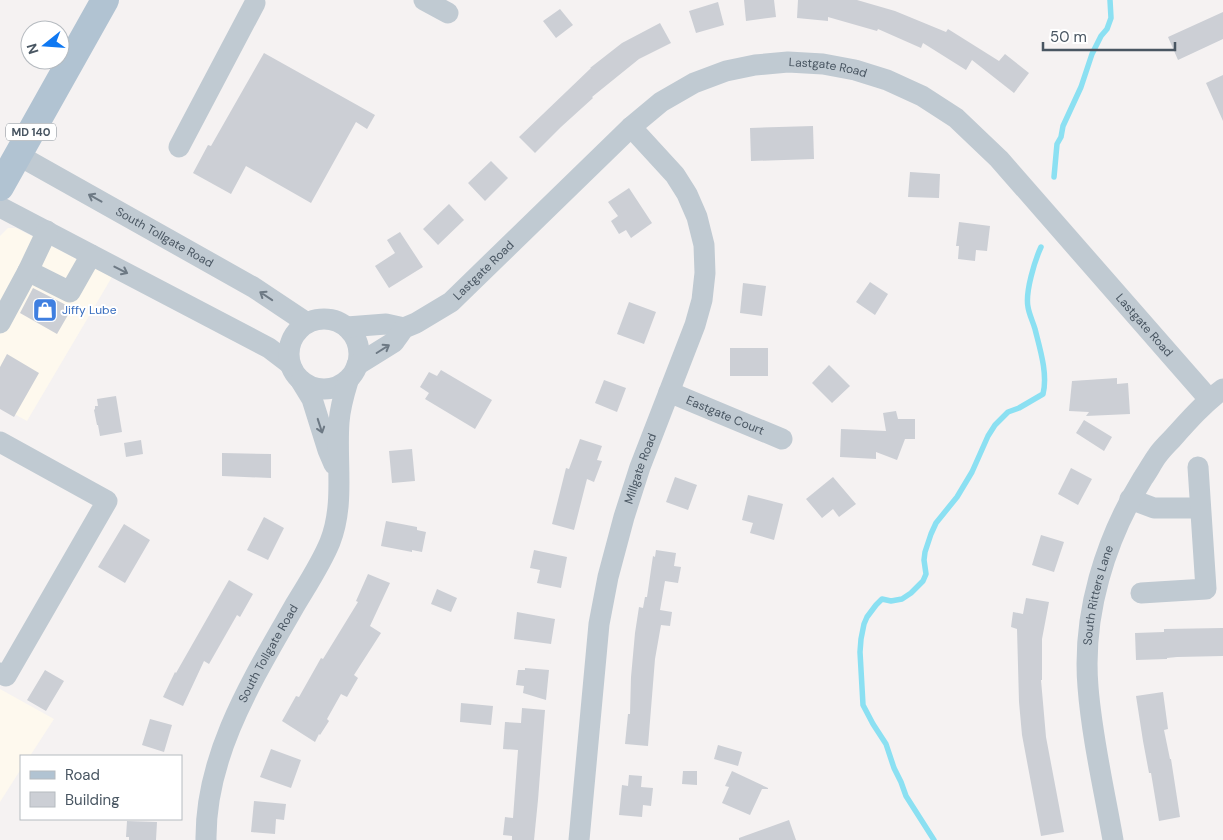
<svg xmlns="http://www.w3.org/2000/svg" width="1223" height="840" viewBox="0 0 1223 840" font-family="'DM Sans',sans-serif">
  <style>
    .commercial { fill: #fef9ee }
    .lines { fill: none; stroke-linecap: round; stroke-linejoin: round }
    .stream { stroke: #8be0f2; stroke-width: 5.5 }
    .building { fill: #cccfd5 }
    .minor { stroke: #c0cad2; stroke-width: 21 }
    .major { stroke: #b1c3d2; stroke-width: 28 }
    .oneway { stroke: #6d7984 }
    .labels { text-anchor: middle; dominant-baseline: central; stroke-width: 4; stroke-linejoin: round; paint-order: stroke }
    .shield { fill: #fff; stroke: #808991; stroke-width: 1 }
    .shield-label { font-size: 11px; font-weight: bold; fill: #495662 }
    .street-label { font-size: 12px; fill: #495662; stroke: #fff }
    .shop-label { font-size: 12px; fill: #366cbe; stroke: #fff; text-anchor: start }
  </style>
  <rect width="100%" height="100%" fill="#f5f2f2"/>
  <path class="commercial" d="M8 228H16L112 277 27 421 0 406V236Z
    M0 689 54 719 30 756H21V769L0 802Z"/>
  <g class="lines">
    <path class="stream" d="M1054 177 1057 144 1061 137 1063 126 1081 87 1092 54 1101 36 1107 29 1111 18 1110 0
      M934 840 906 796 901 782 894 768 886 744 873 724 863 705 860 652 861 639 864 624 867 617 876 605 882 599 891 601 902 599 911 593 923 581 926 574 924 560 925 552 931 534 936 523 957 497 972 472 988 436 995 425 1008 412 1019 408 1043 394C1048 374 1040 349 1035 329 1033 322 1029 314 1028 307 1025 292 1035 260 1041 247"/>
  </g>
  <path class="building" d="M744 0H774L776 17 746 21Z
    M798 0H857L895 11 946 32 948 29 999 61 1005 54 1029 73 1014 93 972 60 966 70 923 43 921 48 878 29 877 31 828 17V21L797 18Z
    M718 2 724 25 696 33 689 11Z
    M560 9 573 25 556 38 543 21Z
    M1223 12V39L1178 60 1168 37Z
    M660 23 671 43 639 59 592 97 593 98 561 127 535 153 519 137 591 68H590L622 43Z
    M264 53 375 115 367 129 356 122 311 203 246 166 231 194 193 173 208 145 211 146Z
    M1223 75V121L1206 83Z
    M813 126 814 159 751 161 750 128Z
    M491 161 508 178 485 201 468 183Z
    M910 172 940 174 939 198 908 197Z
    M629 188 652 223 631 238 626 230 619 234 611 221 618 216 608 202Z
    M449 204 464 220 438 245 423 229Z
    M959 222 990 226 987 251 976 250 975 261 958 259 959 246H956Z
    M400 232 423 267 389 288 375 266 395 253 387 240Z
    M870 282 888 294 875 315 856 302Z
    M743 283 766 286 762 316 740 313Z
    M33 288 72 308 57 334 20 313Z
    M629 302 656 312 644 344 617 334Z
    M730 348H768V376H730Z
    M7 354 39 373 14 417 0 409V367Z
    M829 365 850 386 832 403 812 383Z
    M441 370 492 400 475 429 425 399 429 393 420 387 429 372 437 376Z
    M1117 378V384L1128 383 1130 414 1086 416 1089 412 1069 411 1072 381Z
    M604 380 626 388 617 412 595 403Z
    M116 396 122 432 100 436 98 425H97L94 410 95 409V406H98L97 399Z
    M896 411 898 419H915V439H905L897 460 876 452V459L840 457 841 429 886 431 883 413Z
    M1084 420 1112 437 1104 451 1076 433Z
    M580 439 602 446 597 460 602 461 594 482 587 479 574 530 552 524 566 468 569 469Z
    M141 440 143 454 126 457 124 443Z
    M412 449 415 481 392 483 389 451Z
    M222 453 271 454V478L222 476Z
    M1071 468 1092 479 1078 505 1058 494Z
    M675 477 697 485 688 510 666 502Z
    M833 477 856 504 839 517 833 509 822 518 806 499Z
    M748 495 783 504 774 540 750 533 753 523 742 520Z
    M264 517 284 528 268 560 247 550Z
    M386 521 417 527V530L426 532 422 552 412 550V552L381 546Z
    M124 524 150 540 125 583 98 567Z
    M1041 535 1064 542 1054 572 1032 565Z
    M534 550 567 557 561 588 537 583 540 570 530 568Z
    M656 550 676 553 674 566 681 567 678 583 665 581 660 610 672 612 670 626 661 625 655 659 648 746 625 744 628 714H630L631 677 635 633 639 607 643 608 645 597H647L653 556 655 557Z
    M368 574 390 583 370 626 381 633 354 675 358 678 347 697 341 694 327 719 329 721 320 735 319 734 315 742 282 721 296 696 299 697 321 658 323 659 358 602 356 601Z
    M229 580 253 594 240 617 237 615 209 664 204 661 183 706 163 697 175 672 176 673Z
    M437 589 457 598 451 612 431 604Z
    M1026 598 1049 602 1042 639V680H1041L1046 737 1064 832 1041 836 1022 735 1019 702 1017 629 1011 627 1013 612 1023 614Z
    M517 612 555 619 551 644 514 639Z
    M1223 628V656L1177 657 1167 658V659L1136 660 1135 633 1164 632V629Z
    M525 668 549 670 546 700 523 693 524 686 516 685 518 670H525Z
    M45 670 64 681 46 711 27 700Z
    M1163 692 1168 729 1164 730 1170 759H1171L1180 817 1159 821 1151 773H1149L1143 741 1136 696Z
    M461 703 493 706 491 725 460 722Z
    M522 708 545 710 538 800 534 840H512V836L503 835 505 817 513 818 518 750 503 749 505 722 521 723Z
    M150 719 172 725 164 752 142 745Z
    M718 745 742 752 738 766 714 759Z
    M271 749 301 760 291 788 260 777Z
    M683 771H697V785L682 784Z
    M732 771 768 788V789H762L750 815 722 803 729 787 725 786Z
    M629 775 642 776 641 787 653 788 651 806 643 805 642 817 619 815 622 785 628 786Z
    M254 801 286 804 284 820 276 819 275 834 251 832Z
    M789 820 796 840H739V838Z
    M127 821 157 822 156 840H129V837H126Z"/>
  <g class="lines">
    <g class="minor">
      <path d="M424 0 448 13"/>
      <path d="M179 147 255 3"/>
      <path id="s1" d="M18 155 253 287 307 323"/>
      <path d="M0 207 269 348 290 364"/>
      <path d="M28 271 70 292 91 255"/>
      <circle cx="324" cy="354" r="35"/>
      <path d="M0 323 28 271 47 231"/>
      <path d="M347 327 386 324 404 328"/>
      <path id="s2" d="M357 365 394 342 404 328 416 323 451 302 631 127 661 102 694 83 726 71 755 65 788 62 823 64 855 70 887 80 922 96 956 118 999 159 1209 399"/>
      <path d="M301 381 312 399 328 450 334 464"/>
      <path id="s3" d="M669 392 782 439"/>
      <path d="M0 442 107 501 6 676 0 673"/>
      <path d="M1130 499 1154 508H1200"/>
      <path d="M1141 593 1206 589 1198 467"/>
      <path id="s4" d="M206 840C205 754 254 677 295 605 307 585 321 564 330 542 345 504 336 462 339 422 340 408 344 394 348 381"/>
      <path id="s5" d="M579 840 599 624 608 577 624 517 640 467 695 325 702 300 705 273 704 245 697 217 687 194 675 175 631 127"/>
      <path id="s6" d="M1113 840C1104 789 1092 738 1088 687 1082 614 1105 540 1143 478 1148 471 1152 463 1157 456 1161 450 1167 444 1172 439 1188 421 1204 403 1223 389"/>
    </g>
    <path class="major" d="M0 187 105 0"/>
  </g>
  <defs><path id="oneway-shaft" d="M-6 0H5M1.5-3L5.5 0L1.5 3" fill="none" stroke-width="1.6" stroke-linecap="round" stroke-linejoin="round" transform="scale(1.25)"/></defs>
  <g class="oneway">
    <use href="#oneway-shaft" transform="translate(95 198) rotate(-151)"/>
    <use href="#oneway-shaft" transform="translate(121 270) rotate(27)"/>
    <use href="#oneway-shaft" transform="translate(266 296) rotate(-146)"/>
    <use href="#oneway-shaft" transform="translate(383 349) rotate(-32)"/>
    <use href="#oneway-shaft" transform="translate(320 426) rotate(72)"/>
  </g>
  <defs>
    <symbol id="shop-square" viewBox="-11 -11 22 22"><rect x="-9" y="-9" width="18" height="18" rx="4" fill="#3f7fe0" stroke="#fff"/><path d="M-5-2.5h2.3a2.7 3.5 0 0 1 5.4 0H5L5.5 6h-11ZM-1.5-2.5h3a1.5 2.3 0 0 0-3 0Z" fill="#fff"/></symbol>
  </defs>
  <g fill-rule="evenodd">
    <use href="#shop-square" x="31" y="296" width="28" height="28"/>
  </g>
  <g class="labels">
    <rect class="shield" x="6" y="123.5" width="50" height="17" rx="4"/>
    <g class="shield-label">
      <text x="31" y="132">MD 140</text>
    </g>
    <g class="street-label">
      <text stroke="none"><textPath href="#s2" startOffset="580">Lastgate Road</textPath></text>
      <text stroke="none"><textPath href="#s1" startOffset="168">South Tollgate Road</textPath></text>
      <text stroke="none"><textPath href="#s2" startOffset="160">Lastgate Road</textPath></text>
      <text stroke="none"><textPath href="#s2" startOffset="1000">Lastgate Road</textPath></text>
      <text stroke="none"><textPath href="#s3" startOffset="61">Eastgate Court</textPath></text>
      <text stroke="none"><textPath href="#s5" startOffset="378">Millgate Road</textPath></text>
      <text stroke="none"><textPath href="#s6" startOffset="248">South Ritters Lane</textPath></text>
      <text stroke="none"><textPath href="#s4" startOffset="199">South Tollgate Road</textPath></text>
    </g>
    <g class="shop-label">
      <text x="62" y="310">Jiffy Lube</text>
    </g>
  </g>
  <rect x="20" y="755" width="162" height="65" fill="#ffffff" stroke="#b6bbc0"/>
  <rect x="30" y="771" width="25" height="8" fill="#b1c3d2" stroke="#b6bbc0"/>
  <text x="65" y="780" font-size="15" fill="#495662">Road</text>
  <rect x="30" y="792" width="25" height="15" fill="#cccfd5" stroke="#b6bbc0"/>
  <text x="65" y="805" font-size="15" fill="#495662">Building</text>
  <g transform="translate(45 45) rotate(253)"><circle r="24" fill="#ffffff" stroke="#b6bbc0"/>
  <path d="M0-4L9 19L0 12L-9 19Z" fill="#0f78f2"/>
  <text y="-8" font-size="14" font-weight="bold" text-anchor="middle" fill="#495662">N</text>
  </g>
  <path d="M1043 42v8h132v-8" fill="none" stroke="#495662" stroke-width="2.5"/>
  <text x="1050" y="42" font-size="15" fill="#495662" stroke="#ffffff" stroke-width="4" paint-order="stroke">50 m</text>
</svg>
